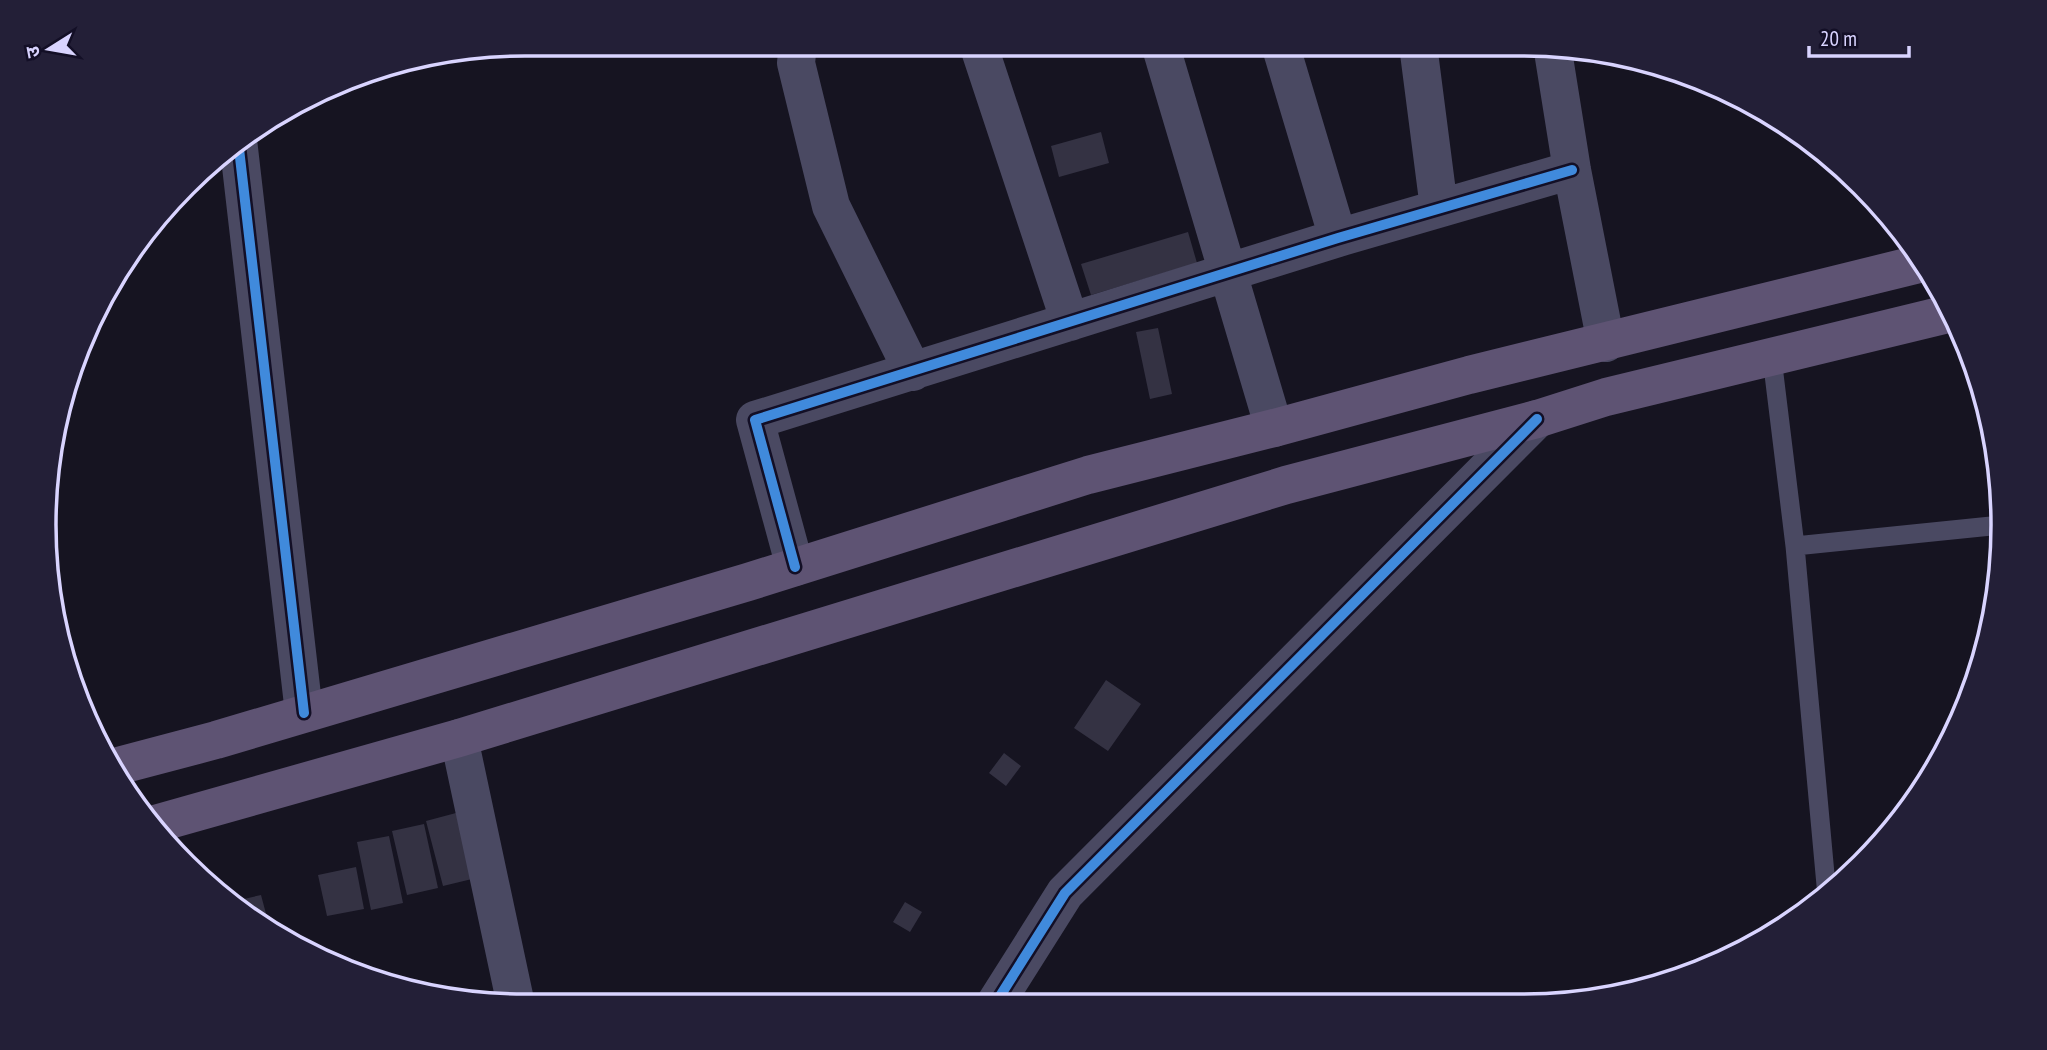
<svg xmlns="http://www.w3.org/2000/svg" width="2047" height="1050" viewBox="0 0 2047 1050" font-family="'PT Sans Narrow','Noto Sans Devanagari',sans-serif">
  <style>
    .building { fill: #343243 }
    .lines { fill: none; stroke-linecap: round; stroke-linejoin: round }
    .lane { stroke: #4a4962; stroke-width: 19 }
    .street { stroke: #4a4962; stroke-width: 38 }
    .primary { stroke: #5e5373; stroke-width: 38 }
    .cycleway-casing { stroke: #130f26; stroke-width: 15 }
    .cycleway { stroke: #408adc; stroke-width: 10 }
    .rim { fill: none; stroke: #d9d4ff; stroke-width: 3.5 }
  </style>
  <rect width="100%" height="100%" fill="#161421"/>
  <path class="building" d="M1101 132 1109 163 1059 177 1051 146Z
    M1188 232 1197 263 1091 295 1081 264Z
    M1158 328 1172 394 1150 399 1136 332Z
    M1106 680 1141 704 1108 751 1074 728Z
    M1004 753 1021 766 1006 786 989 773Z
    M456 813 472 879 443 886 426 821Z
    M424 824 438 888 407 895 392 831Z
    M389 836 403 903 371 910 357 842Z
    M356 867 364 909 327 916 318 875Z
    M261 895 269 925 235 901Z
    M905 902 922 912 910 932 893 922Z"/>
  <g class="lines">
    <path class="lane" d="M1772 358 1795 546 1827 896
      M1795 546 2001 525"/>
    <path class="street" d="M798 44 796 63 831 206 913 372
      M978 44 1070 322
      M1160 44 1274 428
      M1280 44 1338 238
      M1418 45 1439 208
      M1552 45 1572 170 1606 343
      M238 140 304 713
      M795 567 755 420 1338 238 1572 170
      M459 738 516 1005
      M995 1004 1065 893 1537 419"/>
    <path class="primary" d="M114 767 216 740 748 582 1088 475 1274 428 1469 375 1923 263
      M155 824 459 738 1286 485 1537 419 1606 397 1952 313"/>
    <defs>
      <path id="cycleway" d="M238 140 304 713
        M795 567 755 420 1338 238 1572 170
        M995 1004 1065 893 1537 419"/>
    </defs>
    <use href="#cycleway" class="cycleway-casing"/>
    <use href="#cycleway" class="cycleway"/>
  </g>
  <path d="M0 0H2047V1050H0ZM525 56H1522A469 469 0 0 1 1991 525V525A469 469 0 0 1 1522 994H525A469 469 0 0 1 56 525V525A469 469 0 0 1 525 56Z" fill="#231f37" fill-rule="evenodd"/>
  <path class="rim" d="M525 56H1522A469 469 0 0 1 1991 525V525A469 469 0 0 1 1522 994H525A469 469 0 0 1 56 525V525A469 469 0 0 1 525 56Z"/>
  <g transform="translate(49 49) rotate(259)" stroke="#130f26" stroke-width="5" paint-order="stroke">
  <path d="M0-5L12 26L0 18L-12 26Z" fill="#d9d4ff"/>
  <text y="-10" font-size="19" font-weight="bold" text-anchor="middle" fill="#d9d4ff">उ</text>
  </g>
  <path d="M1809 46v10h100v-10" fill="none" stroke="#d9d4ff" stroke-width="3.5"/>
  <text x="1820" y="46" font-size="21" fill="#d9d4ff" stroke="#130f26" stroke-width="5" paint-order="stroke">20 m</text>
</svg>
